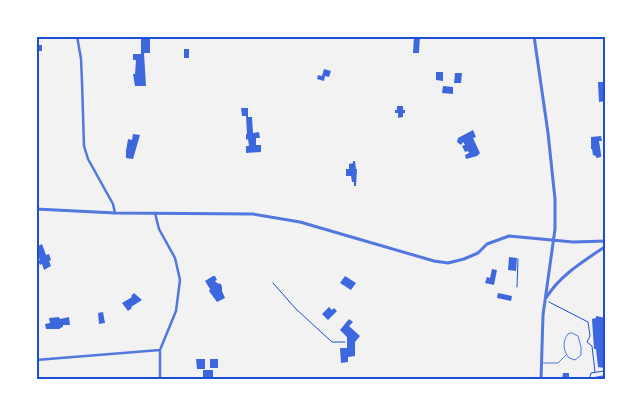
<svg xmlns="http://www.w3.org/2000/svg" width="642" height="416" viewBox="0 0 642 416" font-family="'IBM Plex Sans',sans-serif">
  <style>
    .building { fill: #3d67dc }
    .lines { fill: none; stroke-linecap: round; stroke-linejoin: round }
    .path { stroke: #1d4ed8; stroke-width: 1 }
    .service { stroke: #5277de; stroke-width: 1 }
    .minor { stroke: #5277de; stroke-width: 2.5 }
    .tertiary { stroke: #5277de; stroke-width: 3 }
    .neatline { fill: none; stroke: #1d4ed8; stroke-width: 2 }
  </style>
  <rect width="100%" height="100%" fill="#f2f2f2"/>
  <path class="building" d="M414 36H420L419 53H413Z
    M141 39H150V53H144L146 86H135L133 74H135L136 60H133V54H141Z
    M36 45H42V51H36Z
    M184 49H189V58H184Z
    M324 69 331 71 329 77 325 76 324 81 317 79 318 75 322 76Z
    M436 72H443V81L436 80Z
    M455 73H462L461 83H454Z
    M598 82H604V84H606V101L599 102Z
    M443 86 453 87V94L442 93Z
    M397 106H403V110H405V113H403V117L398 118V113H395V110H397Z
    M241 108H248V117H252L253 133 259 132 260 138H256V145H261V152L246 153V146H249L248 139 246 140V134H247L246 116H242Z
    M473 130 476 137 473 138 480 153 477 156 466 159 465 155 469 153 468 151 465 152 462 146 465 145 463 142 461 145 457 142 458 138Z
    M133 134 140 135 133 159 126 158V151L128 139 132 140Z
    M601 136 602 141H599L601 154V157L596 158V156L593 155 592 149H591V137Z
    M353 161H355L356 169H357L356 186H354V182H352L351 176H346V169H349V164L353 163Z
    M42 244 46 255 49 254 51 260 49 261 51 266 44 270 42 264 40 265 38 261 40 260 37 254 36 255V247Z
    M509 257 517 258 516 271 508 270Z
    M492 269 497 270 494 285 485 283 487 277 490 278Z
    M213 276H215L217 280 215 281 217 283 221 284 222 287V291L225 298 217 302 209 291 210 289 205 281Z
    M345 276 356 283 351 290 340 283Z
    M134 293 142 300 131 307 132 308 128 311 122 303 132 297 131 296Z
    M498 293 512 296 511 301 497 298Z
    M329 307 332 310 334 308 337 311 328 320 322 314Z
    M103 312 105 323 99 324 98 313Z
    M596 316 606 318V380H595L594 377 605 375 604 368 598 367 596 349H594L592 319 596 318Z
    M59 317 60 319 69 317 70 325H63V327L60 328V329H46L45 324 50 323 49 318Z
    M349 319 353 322 349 326 360 336 355 342V356L348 357V362L341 363 340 348H347V337L340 330Z
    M196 359H205V369H197Z
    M210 359H218V368H210Z
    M203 370H213V380H203Z
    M563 373H569V380H562Z"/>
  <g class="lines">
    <path class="path" d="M273 283 296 309 332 342H345
      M517 287 518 259
      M549 302 588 322 590 336 587 342 592 346 595 372
      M589 380 591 373 604 371"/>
    <path class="service" d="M572 333 578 336 581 347V355L575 360 569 358C563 351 562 341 568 334Z
      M543 363H558L566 355"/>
    <path class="minor" d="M77 36 81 59 82 82 84 146 88 159 113 204 115 213
      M155 213 159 229 175 258 180 280 176 311 160 350V380
      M36 360 160 350"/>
    <path class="tertiary" d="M534 36 548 133 555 199V229L543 315 541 380
      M36 209 115 213 253 214 300 222 434 261 448 263 464 259 478 253 487 244 509 236 573 242 606 241
      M546 298C560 275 584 261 606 246"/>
  </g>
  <rect width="642" height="416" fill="none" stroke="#ffffff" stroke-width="75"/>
  <rect x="38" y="38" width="566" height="340" class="neatline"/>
</svg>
